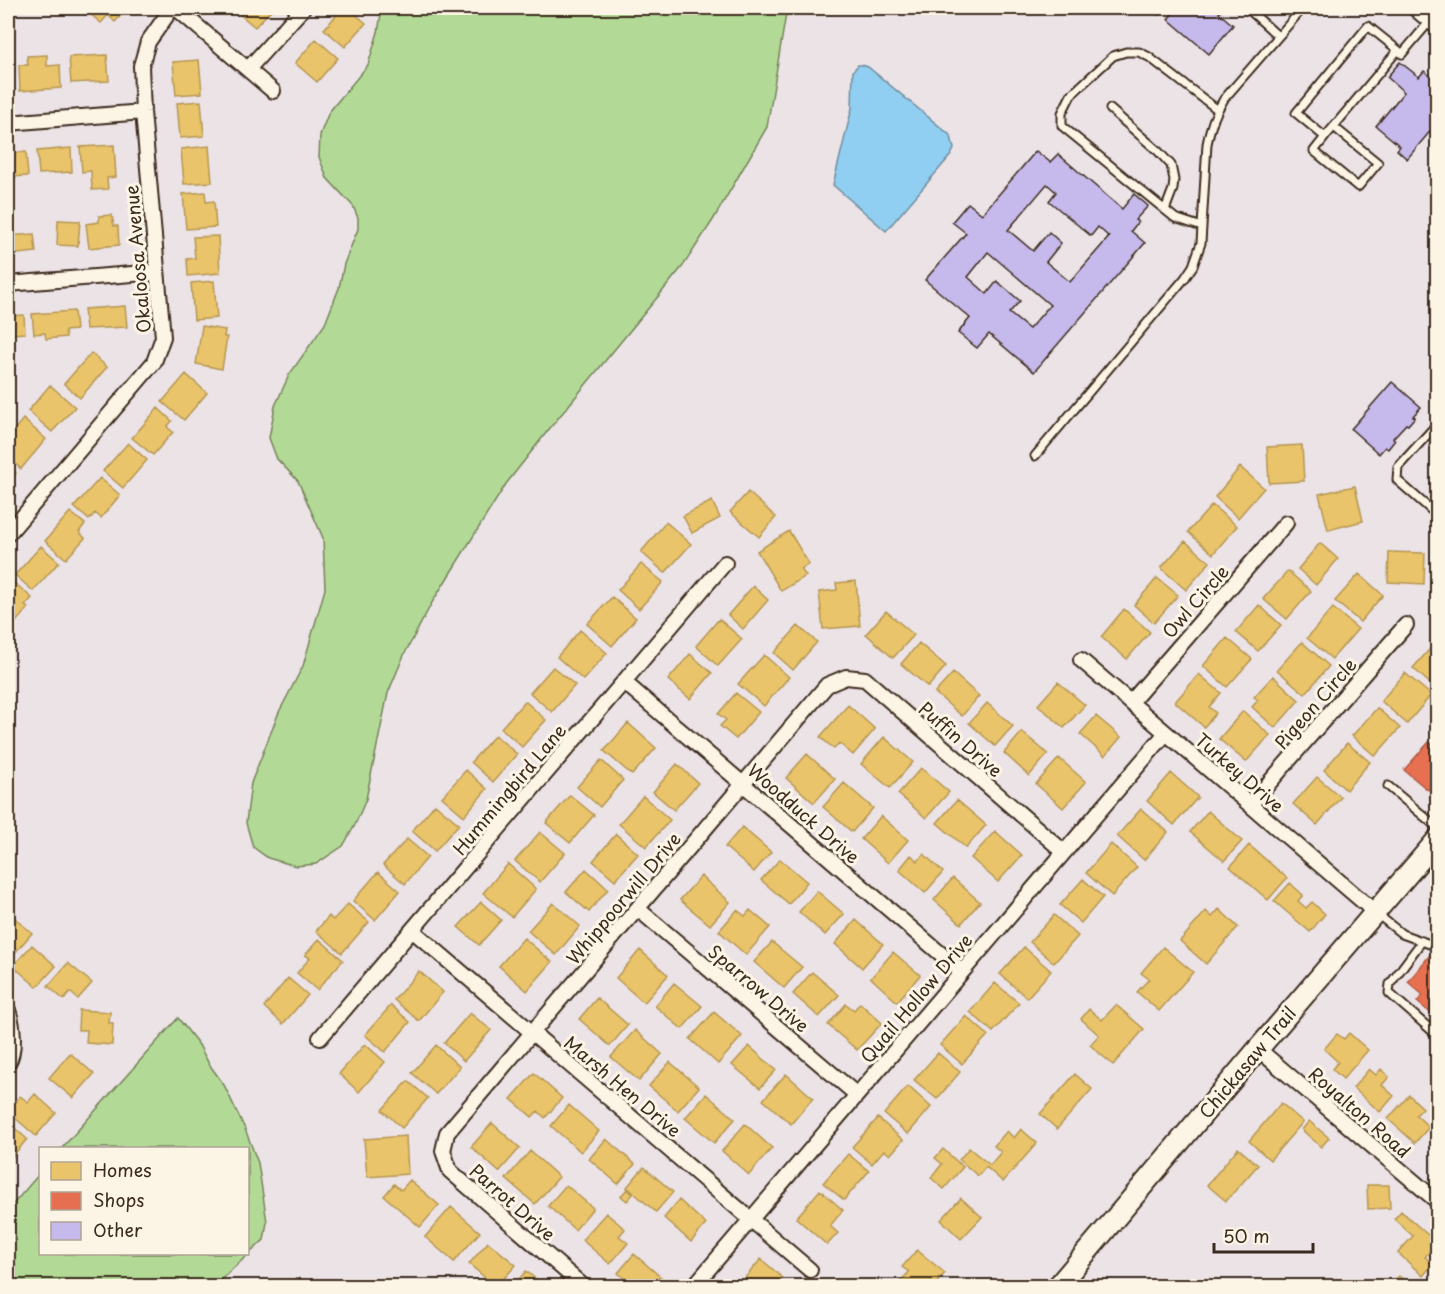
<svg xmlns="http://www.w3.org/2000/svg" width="1445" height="1294" viewBox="0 0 1445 1294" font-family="'Playpen Sans',sans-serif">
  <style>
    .green { fill: #b2da96; stroke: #76825a; stroke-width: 1.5 }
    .water { fill: #91cff2; stroke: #6f8d9d; stroke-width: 1.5 }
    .homes { fill: #e9c46a; stroke: #b59653; stroke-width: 1.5 }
    .shops { fill: #e76f51; stroke: #b35a42; stroke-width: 1.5 }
    .building { fill: #c6b9eb; stroke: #3b2a1e; stroke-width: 1.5; fill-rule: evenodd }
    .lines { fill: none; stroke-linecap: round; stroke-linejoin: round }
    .lane-casing { stroke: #3b2a1e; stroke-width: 11 }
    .street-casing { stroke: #3b2a1e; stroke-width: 18 }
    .secondary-casing { stroke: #3b2a1e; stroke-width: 24 }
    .lane { stroke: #fcf5e5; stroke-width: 7 }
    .street { stroke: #fcf5e5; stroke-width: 14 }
    .secondary { stroke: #fcf5e5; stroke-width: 20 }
    .labels { text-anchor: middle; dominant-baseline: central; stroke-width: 6; stroke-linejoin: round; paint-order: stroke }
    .street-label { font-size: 18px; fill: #3b2a1e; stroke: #fcf5e5 }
  </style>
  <rect width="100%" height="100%" fill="#ece3e7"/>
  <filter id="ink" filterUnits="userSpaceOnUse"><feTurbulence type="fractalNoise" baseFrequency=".0167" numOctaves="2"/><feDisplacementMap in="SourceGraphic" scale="12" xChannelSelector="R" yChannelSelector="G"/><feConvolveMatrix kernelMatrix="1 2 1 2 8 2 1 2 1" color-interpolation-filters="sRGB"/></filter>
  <g filter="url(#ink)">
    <path class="green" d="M382 8H787L767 127 713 220 683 266 546 433 506 484 433 601 404 655 388 693 366 799 355 825 343 846 316 864 296 866 268 858 253 847 246 823 251 783 279 712 303 666 325 589 323 538 298 481 277 459 269 438 275 406 289 375 325 324 339 288 344 264 358 229V218L353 206 327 178 319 157 320 135 329 112 368 65 378 32Z
      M178 1018 199 1045 209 1064 224 1085 245 1129 258 1163 267 1222 264 1240 214 1286H8V1210L40 1173V1254H248V1148H62Z"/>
    <path class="water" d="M858 65H862L868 67 951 136 954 149 951 155 886 231 833 185 852 108 853 71Z"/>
    <path class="homes" d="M83 8H128L115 22 108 15 101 23Z
      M232 8H270L272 9 255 27Z
      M343 8H348L366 23 345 47 324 29Z
      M316 39 338 58 317 82 295 63Z
      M47 55V66L60 65 61 88 20 91 19 65H28L27 56Z
      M107 55 109 81 71 83 69 57Z
      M199 60 202 93 176 95 173 62Z
      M201 101 204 136 180 138 177 103Z
      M114 145 116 177 107 178 108 189 92 190 91 171 82 172 80 147Z
      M209 146 212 182 184 184 181 149Z
      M71 148 72 172 39 174 37 151Z
      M26 152 28 176 8 177 9 188H8V153Z
      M205 192 206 202 214 201 216 227 186 229 183 194Z
      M112 215 114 226H118L119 245 89 248 86 224 99 222V216Z
      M58 220 80 221 78 246 57 245Z
      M34 234 36 252 8 255V236Z
      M218 236 220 273 188 276 187 259 195 258 193 237Z
      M214 281 217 318 194 320 191 283Z
      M125 306 127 327 86 329 84 309Z
      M74 311 76 330 65 331 66 337 46 339 45 333 34 334 32 314Z
      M24 315 25 333 11 334 12 344H8V316Z
      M202 326 225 330 224 337H227L222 369 196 364Z
      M91 353 107 367 80 398 64 384Z
      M186 374 207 393 184 420 162 402Z
      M50 385 75 407 52 432 28 411Z
      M158 408 172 421 167 427 173 432 153 455 132 438Z
      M23 419 46 439 21 469 8 457V437Z
      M128 443 147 460 123 488 103 471Z
      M1302 445 1304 481 1269 483 1267 447Z
      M8 465 16 473 8 483Z
      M1240 467 1264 488 1238 518 1215 497Z
      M100 478 120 495 101 518 95 513 89 520 74 507Z
      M1355 486 1363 521 1328 530 1319 494Z
      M748 492 776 517 759 537 730 512Z
      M712 501 720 518 692 533 683 516Z
      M1212 505 1237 526 1213 554 1188 532Z
      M70 512 85 524 79 532 85 538 66 559 45 541Z
      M666 522 691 544 665 573 641 552Z
      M789 531 809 564 801 569 806 576 781 591 757 551Z
      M1185 541 1210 562 1186 590 1161 568Z
      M1320 543 1338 559 1316 585 1298 569Z
      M41 546 59 562 33 591 15 575Z
      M1389 552 1425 553 1424 584 1388 582Z
      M641 564 663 582 639 609 618 590Z
      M1288 571 1311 591 1287 619 1263 599Z
      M1359 574 1383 595 1360 622 1335 601Z
      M1157 578 1178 595 1154 623 1134 605Z
      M11 580 32 598 25 606 28 608 9 630 8 628V584Z
      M856 581 860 626 823 629 819 592 837 590 836 583Z
      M753 586 768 600 743 629 728 615Z
      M612 597 636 618 612 646 587 624Z
      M1259 605 1281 625 1258 651 1236 632Z
      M1333 608 1358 629 1332 659 1307 638Z
      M1124 609 1150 632 1127 659 1101 637Z
      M886 611 914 635 893 658 866 634Z
      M719 619 742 639 718 666 696 646Z
      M798 626 817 642 793 670 774 653Z
      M580 630 607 653 583 680 557 657Z
      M1227 638 1252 659 1227 687 1203 666Z
      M1437 641 1438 686 1435 688 1413 668Z
      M1302 642 1329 666 1305 694 1277 670Z
      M919 643 946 666 928 687 901 664Z
      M690 654 712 673 690 699 668 680Z
      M764 655 789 677 764 706 738 684Z
      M553 667 575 685 552 712 530 693Z
      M953 673 979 696 962 716 935 693Z
      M1405 673 1431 695 1407 724 1381 701Z
      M1199 674 1221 693 1209 707 1216 713 1204 727 1175 702Z
      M1273 676 1299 700 1275 728 1252 707 1258 700 1254 697Z
      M1058 682 1085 705 1064 728 1038 705Z
      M736 693 759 712 736 739 720 726 726 720 718 714Z
      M525 701 546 720 522 747 501 728Z
      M987 703 1013 726 995 746 969 723Z
      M848 705 875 729 853 755 839 743 834 749 820 737Z
      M1377 708 1400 728 1375 756 1352 736Z
      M1243 711 1270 735 1246 762 1219 739Z
      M1096 716 1121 737 1105 756 1080 734Z
      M628 723 656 748 632 775 604 751Z
      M1022 732 1048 754 1029 776 1004 753Z
      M495 735 517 754 493 782 471 762Z
      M884 737 913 762 890 788 861 764Z
      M1347 743 1370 762 1346 790 1324 770Z
      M807 754 835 779 814 803 786 778Z
      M1059 758 1086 782 1063 808 1036 784Z
      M601 760 623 780 600 807 577 787Z
      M677 764 698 783 674 810 653 792Z
      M921 768 949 792 926 818 898 794Z
      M466 770 487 789 464 816 442 797Z
      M1171 773 1198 797 1174 825 1147 801Z
      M1317 777 1341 797 1317 825 1293 804Z
      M844 783 873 808 852 832 823 807Z
      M570 795 594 815 570 843 546 823Z
      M643 796 670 820 646 847 619 824Z
      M957 800 986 825 966 848 937 823Z
      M435 804 459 824 435 851 412 831Z
      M1141 809 1168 832 1144 860 1117 836Z
      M1208 811 1242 841 1224 861 1190 832Z
      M881 816 908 840 888 863 861 839Z
      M742 827 771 852 754 872 725 847Z
      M995 831 1022 855 998 882 971 858Z
      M540 832 565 853 540 882 515 861Z
      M616 834 638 854 615 880 593 861Z
      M407 839 428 857 405 884 383 865Z
      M1111 844 1137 867 1112 896 1086 873Z
      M1249 845 1287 878 1268 900 1230 867Z
      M924 854 943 872 925 893 899 870 911 855 918 861Z
      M780 859 807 882 789 904 761 880Z
      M508 864 536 889 512 917 483 893Z
      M586 869 608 889 589 912 566 892Z
      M378 872 400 891 375 920 353 901Z
      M701 876 730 902 710 925 680 900Z
      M953 878 980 902 961 924 934 900Z
      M1083 879 1103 897 1081 923 1060 905Z
      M1290 883 1303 895 1298 901 1306 908 1312 902 1325 914 1310 932 1274 901Z
      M817 891 844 914 825 935 799 912Z
      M481 902 501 920 479 945 458 927Z
      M553 903 580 926 556 955 528 931Z
      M348 904 369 922 342 953 316 931 329 916 333 920Z
      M1219 909 1238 927 1206 964 1180 941 1206 911 1212 917Z
      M737 910 745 916 750 910 770 927 746 955 719 931Z
      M8 912 32 933 8 961Z
      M1054 915 1078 936 1054 963 1030 942Z
      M856 920 883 944 862 968 835 944Z
      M524 938 552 962 527 991 499 966Z
      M319 939 343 960 317 990 297 973 310 958 305 955Z
      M772 942 802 967 784 988 754 962Z
      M32 945 56 966 37 987 13 966Z
      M1024 947 1051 971 1027 998 1000 974Z
      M1163 947 1193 972 1159 1011 1137 992 1149 979 1141 973Z
      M640 950 668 975 644 1003 616 978Z
      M893 952 920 975 897 1002 871 978Z
      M68 963 92 983 78 999 70 992 64 1000 48 986Z
      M419 971 443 992 419 1021 394 1000Z
      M812 972 839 995 819 1017 793 994Z
      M288 978 308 995 283 1024 264 1007Z
      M674 983 702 1006 682 1029 655 1006Z
      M995 983 1019 1003 993 1032 970 1012Z
      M597 998 628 1025 610 1046 579 1019Z
      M860 1003 882 1023 857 1050 828 1025 846 1004 854 1010Z
      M391 1005 410 1022 385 1052 365 1035Z
      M1116 1005 1144 1029 1113 1065 1090 1045 1099 1035 1081 1019 1089 1009 1102 1020Z
      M79 1010 110 1012 109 1023H113L112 1045 86 1043 87 1030H78Z
      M714 1012 742 1036 718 1064 690 1039Z
      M470 1013 491 1030 464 1061 444 1043Z
      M966 1016 988 1035 962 1064 940 1045Z
      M635 1030 662 1054 639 1081 611 1057Z
      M1349 1033 1368 1050 1343 1079 1332 1069 1338 1062 1324 1049 1337 1034 1344 1039Z
      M365 1044 385 1062 359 1092 339 1074Z
      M436 1045 460 1067 436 1094 412 1073Z
      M749 1046 776 1070 760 1088 732 1065Z
      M70 1053 94 1074 73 1098 49 1078Z
      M938 1053 960 1072 937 1099 914 1080Z
      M670 1062 699 1087 678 1111 649 1086Z
      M1369 1069 1376 1075 1381 1069 1389 1077 1382 1085 1394 1096 1380 1112 1353 1088Z
      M534 1073 562 1098 545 1118 538 1111 532 1117 511 1099Z
      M786 1074 813 1098 791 1124 763 1100Z
      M1075 1074 1092 1089 1057 1129 1040 1114Z
      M408 1081 428 1098 402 1128 382 1110Z
      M908 1086 931 1107 908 1134 884 1114Z
      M35 1094 56 1113 36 1136 8 1112V1110L20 1096 28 1102Z
      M706 1094 735 1119 714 1143 685 1118Z
      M1409 1095 1423 1108 1416 1115 1429 1127 1415 1143 1388 1119Z
      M1281 1103 1303 1122 1270 1160 1249 1141Z
      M569 1105 599 1131 581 1152 551 1126Z
      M878 1118 903 1140 890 1155 884 1150 872 1164 852 1147Z
      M1309 1121 1329 1138 1321 1147 1302 1130Z
      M8 1122 27 1139 8 1162Z
      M492 1123 520 1148 499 1172 471 1147Z
      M745 1124 772 1148 749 1175 722 1151Z
      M1021 1129 1037 1143 1003 1182 986 1167 978 1176 959 1160 969 1148 990 1165 1001 1152 994 1146 1007 1131 1014 1138Z
      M406 1136 408 1174 367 1177 364 1139Z
      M606 1139 635 1164 618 1184 589 1159Z
      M1238 1148 1258 1165 1226 1201 1207 1185Z
      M943 1149 963 1167 944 1189 931 1178 942 1164 935 1158Z
      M530 1151 559 1177 535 1204 506 1179Z
      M848 1154 869 1171 844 1200 823 1183Z
      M644 1167 673 1192 656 1212 627 1187Z
      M410 1180 439 1205 420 1227 384 1196 394 1184 401 1190Z
      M566 1185 593 1208 575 1230 548 1206Z
      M1367 1185H1389L1390 1208 1368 1209Z
      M627 1189 633 1194 627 1201 621 1196Z
      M820 1190 843 1210 830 1226 838 1233 827 1245 796 1218Z
      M961 1198 982 1217 961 1239 941 1220Z
      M679 1200 706 1224 691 1242 664 1218Z
      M451 1207 480 1232 454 1262 425 1237Z
      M1401 1211 1437 1243 1425 1257 1433 1264 1423 1276 1398 1253 1413 1236 1394 1219Z
      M606 1213 625 1229 619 1236 628 1243 610 1264 582 1240Z
      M488 1242 516 1265 497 1286H495L469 1264Z
      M917 1250 945 1273 934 1286H896L909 1272 902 1267Z
      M634 1254 662 1278 655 1286H633L618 1273Z
      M761 1259 783 1278 776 1286H738Z
      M526 1271 544 1286H513Z
      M1399 1276 1412 1286H1389Z"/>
    <path class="shops" d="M1429 742 1438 749V778L1428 790 1404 770Z
      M1433 951 1438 955V1019L1417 1002 1423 995 1408 982Z"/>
    <path class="building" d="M1150 8H1166L1159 15Z
      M1177 8H1221L1222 9 1219 13 1233 25 1209 54 1168 19Z
      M1400 62 1419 77 1424 71 1438 82V122L1407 159 1397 150 1400 146 1376 126 1404 92 1387 77Z
      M1036 151 1050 162 1058 154 1122 209 1134 194 1148 206 1135 220 1138 222 1131 231 1145 243 1034 372 989 334 977 348 958 333 970 318 925 280 966 233 952 222 968 203 982 214ZM1047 184 1056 192 1049 201 1091 236 1098 227 1109 237 1070 282 1046 262 1061 243 1049 232 1033 251 1008 230ZM988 252 1050 305 1029 329 1009 313 1020 301 997 281 987 294 968 277Z
      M1392 382 1421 407 1413 416 1415 417 1408 425 1406 424 1393 438 1395 440 1388 449 1385 447 1379 454 1351 429Z"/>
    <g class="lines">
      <defs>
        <path id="lane" d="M1247 8 1278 36
          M1398 50 1325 137 1296 113 1368 26 1398 50 1402 54 1430 21
          M1110 109 1158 151 1171 165 1174 180 1173 189 1165 210
          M1325 137 1314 151 1358 187 1378 163 1334 127
          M1202 227 1175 218 1062 126V113L1071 95 1113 56 1126 52H1139L1149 57 1218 110
          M1438 423 1398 467 1397 480 1438 516
          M1035 456 1185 278 1193 266 1201 243 1207 144C1210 127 1215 113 1224 99L1303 8
          M1388 786 1438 828
          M1377 914 1402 934 1438 947
          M1422 941 1390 984 1389 993 1438 1036"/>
        <path id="street" d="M176 8 273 91
          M248 69 303 8
          M8 123 143 112
          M8 284 157 272
          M8 534 154 362 163 337 143 112 141 66 148 42 172 8
          M1081 660 1375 912
          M624 682 962 972
          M1131 702 1286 523
          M1250 805 1406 625
          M638 909 857 1095
          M412 930 810 1270
          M8 1010C13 1024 16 1050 8 1063
          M320 1038 725 563
          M1258 1049 1438 1202
          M583 1286 450 1171 443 1151 447 1133 827 685 846 677 865 679 1064 852
          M694 1286 1166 733"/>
        <path id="secondary" d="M1419 8 1438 24
          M1058 1286 1258 1049 1438 839"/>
      </defs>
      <use href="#lane" class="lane-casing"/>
      <use href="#street" class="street-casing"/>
      <use href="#secondary" class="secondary-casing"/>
      <use href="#lane" class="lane"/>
      <use href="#street" class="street"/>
      <use href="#secondary" class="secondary"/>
    </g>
  </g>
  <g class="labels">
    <g class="street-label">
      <text transform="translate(137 259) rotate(-95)">Okaloosa Avenue</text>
      <text transform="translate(1195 601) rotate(-49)">Owl Circle</text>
      <text transform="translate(1315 703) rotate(-49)">Pigeon Circle</text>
      <text transform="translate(961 739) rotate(41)">Puffin Drive</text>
      <text transform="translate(1240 772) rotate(41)">Turkey Drive</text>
      <text transform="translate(509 789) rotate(-50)">Hummingbird Lane</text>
      <text transform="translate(804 813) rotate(41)">Woodduck Drive</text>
      <text transform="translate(623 898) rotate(-50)">Whippoorwill Drive</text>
      <text transform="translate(759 988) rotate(40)">Sparrow Drive</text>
      <text transform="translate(916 998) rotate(-50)">Quail Hollow Drive</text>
      <text transform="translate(1247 1062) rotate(-50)">Chickasaw Trail</text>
      <text transform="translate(623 1086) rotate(40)">Marsh Hen Drive</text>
      <text transform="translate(1360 1112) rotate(41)">Royalton Road</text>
      <text transform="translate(513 1202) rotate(41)">Parrot Drive</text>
    </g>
  </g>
  <rect width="1445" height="1294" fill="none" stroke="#fcf5e5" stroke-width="30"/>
  <rect x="15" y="15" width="1415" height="1264" fill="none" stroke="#3b2a1e" stroke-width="2" filter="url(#ink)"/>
  <rect x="39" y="1147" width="210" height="108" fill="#fcf5e5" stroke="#afa495" stroke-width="1.5"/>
  <rect x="51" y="1162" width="30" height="18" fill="#e9c46a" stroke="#afa495" stroke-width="1.5"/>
  <text x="93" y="1177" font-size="18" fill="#3b2a1e">Homes</text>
  <rect x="51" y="1192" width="30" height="18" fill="#e76f51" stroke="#afa495" stroke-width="1.5"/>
  <text x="93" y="1207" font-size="18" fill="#3b2a1e">Shops</text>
  <rect x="51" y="1222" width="30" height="18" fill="#c6b9eb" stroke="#afa495" stroke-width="1.5"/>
  <text x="93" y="1237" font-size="18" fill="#3b2a1e">Other</text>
  <path d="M1214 1243v9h99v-9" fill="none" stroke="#3b2a1e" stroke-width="3"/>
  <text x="1223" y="1243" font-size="18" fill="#3b2a1e" stroke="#fcf5e5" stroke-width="4.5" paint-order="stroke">50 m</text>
</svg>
